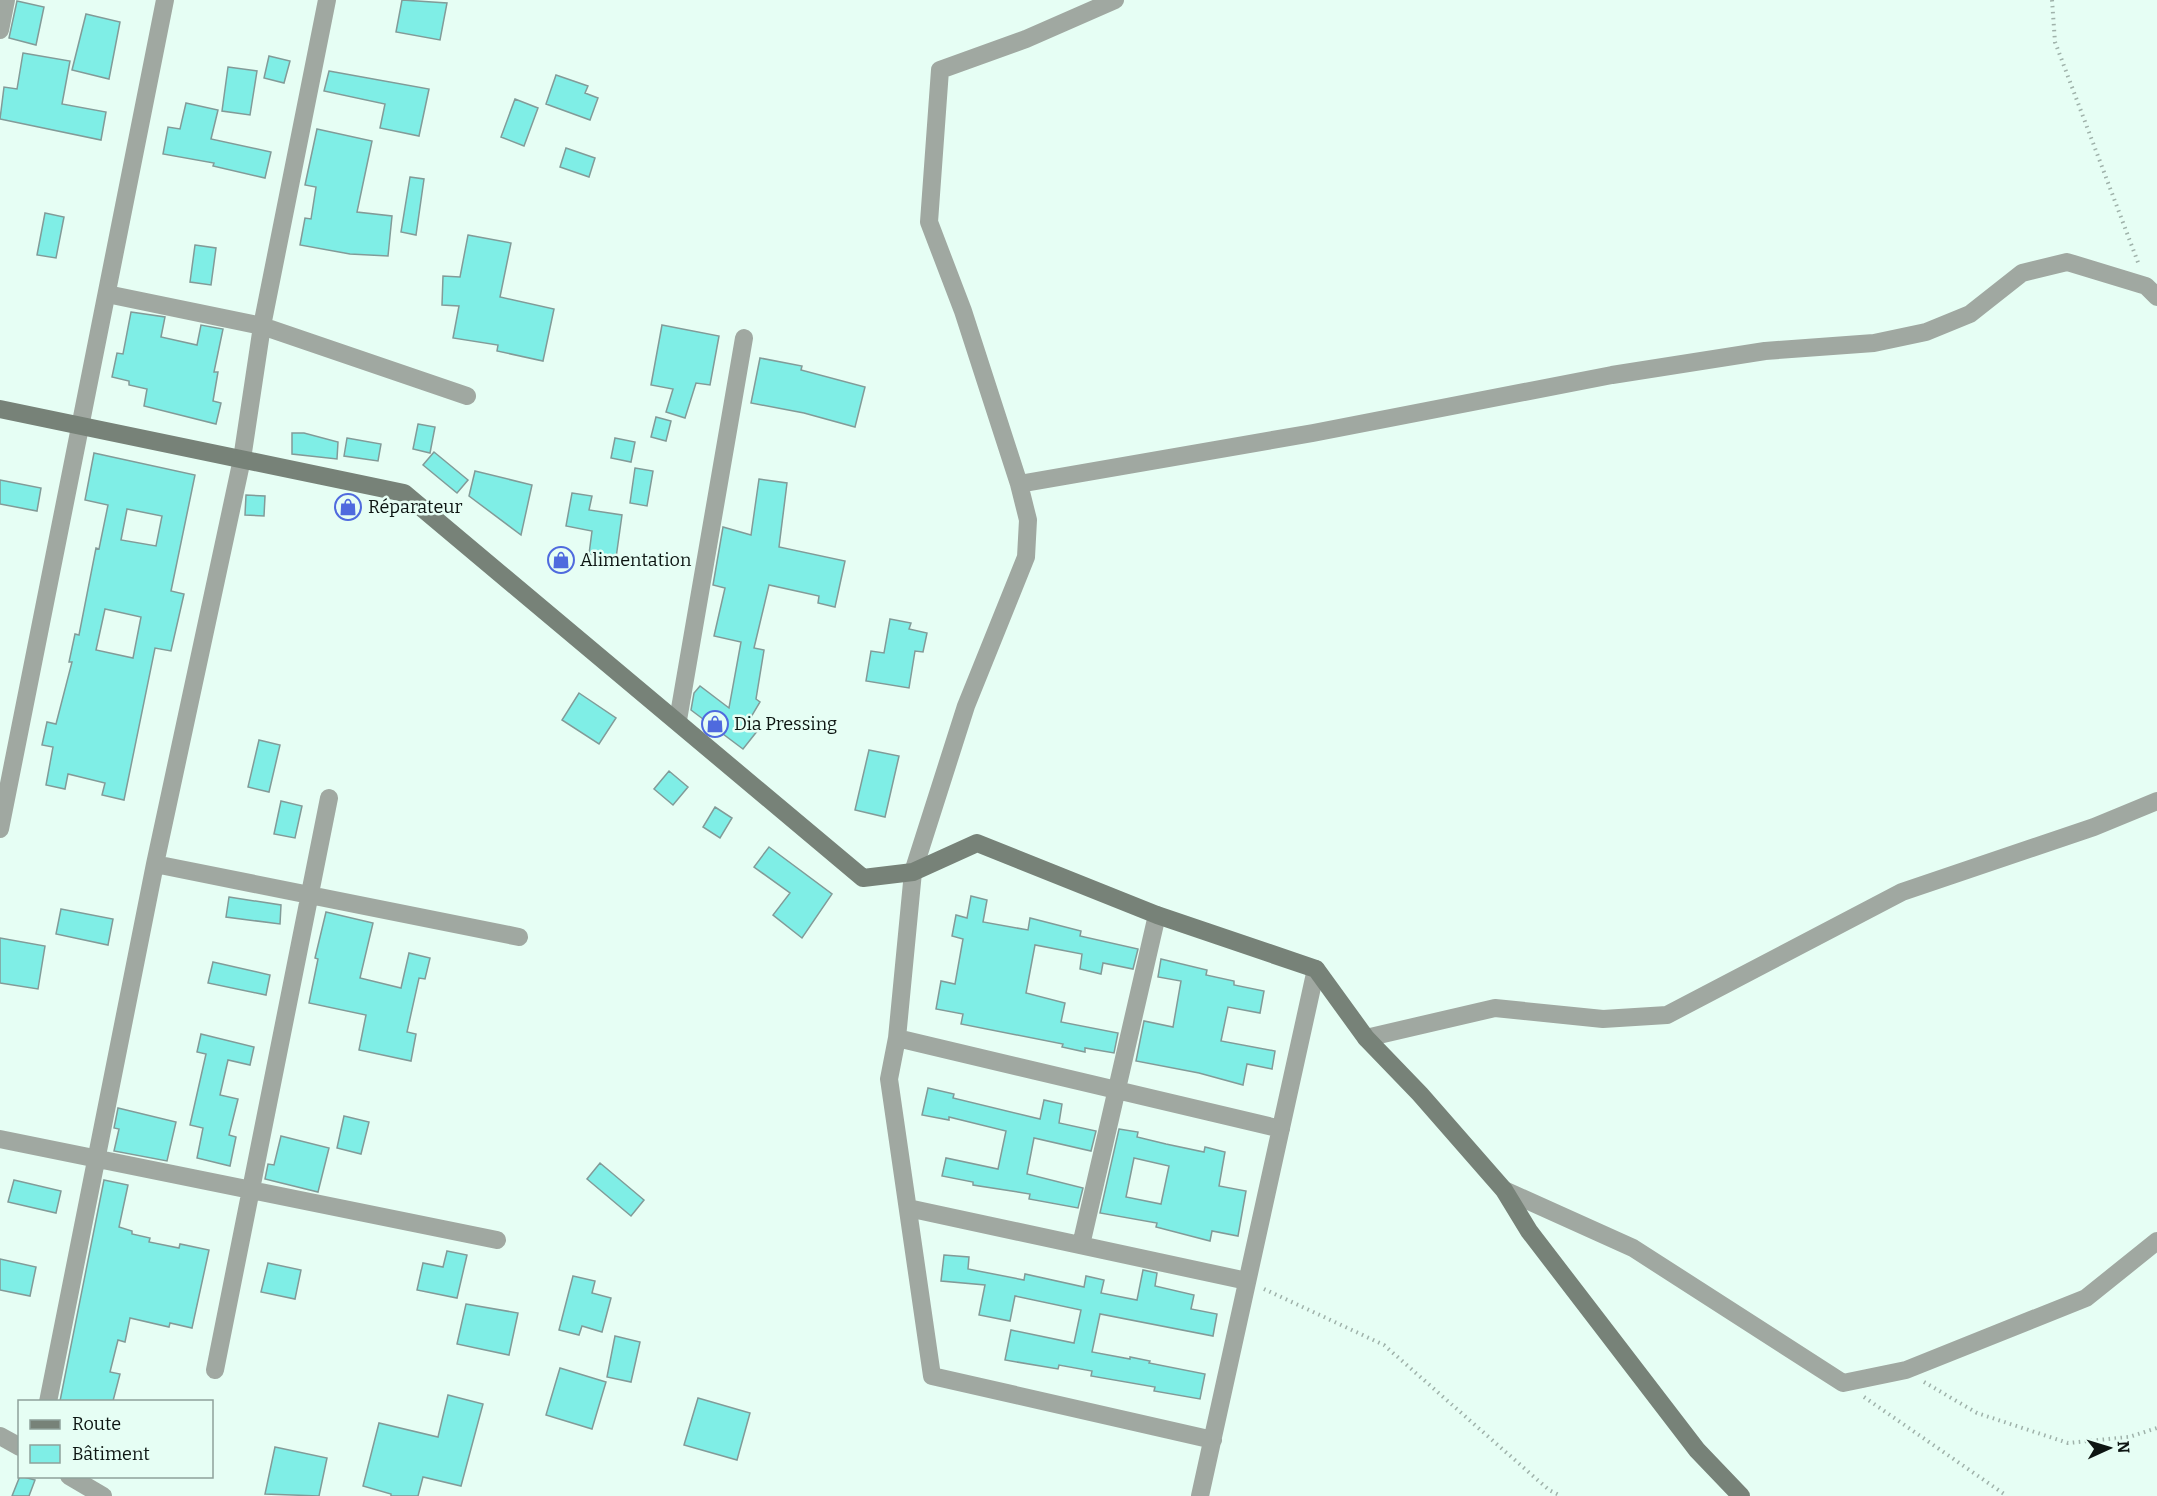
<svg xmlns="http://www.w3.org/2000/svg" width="2157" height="1496" viewBox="0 0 2157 1496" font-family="Bitter,serif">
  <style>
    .building { fill: #7feee6; stroke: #829b98; stroke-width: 1.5; fill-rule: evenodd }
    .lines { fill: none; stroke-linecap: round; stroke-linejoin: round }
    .path { stroke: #9fb2aa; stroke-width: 4; stroke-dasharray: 1.5 4.5; stroke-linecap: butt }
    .street { stroke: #a0a8a1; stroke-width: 18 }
    .secondary { stroke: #778278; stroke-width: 18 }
    .labels { text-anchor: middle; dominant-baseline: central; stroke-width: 5; stroke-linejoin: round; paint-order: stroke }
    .poi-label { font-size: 18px; fill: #0d1512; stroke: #e6fef4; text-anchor: start }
  </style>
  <rect width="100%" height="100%" fill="#e6fef4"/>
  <path class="building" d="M402 0 447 3 440 40 396 32Z
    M17 1 44 7 36 45 9 38Z
    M86 14 120 22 109 79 72 70Z
    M23 53 70 61 62 104 106 112 101 140 0 119 4 87 17 89Z
    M269 56 290 61 284 83 264 78Z
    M228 67 257 71 250 115 222 111Z
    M329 71 429 89 419 136 380 128 385 104 324 91Z
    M556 75 588 86 585 93 598 98 590 120 546 104Z
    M515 99 538 108 524 146 501 137Z
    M186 103 218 110 211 139 271 152 265 178 213 166 214 163 163 154 168 127 180 129Z
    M317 129 372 141 357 212 392 216 388 256 350 254 300 245 305 218 311 219 316 187 305 185Z
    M566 148 595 158 589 177 560 167Z
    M410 177 424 179 416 235 401 232Z
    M45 213 64 217 56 258 37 255Z
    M468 235 511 243 500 297 554 309 543 361 497 351 498 345 453 338 459 306 442 305 443 276 460 277Z
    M195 245 216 248 211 285 190 282Z
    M131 312 165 317 161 337 197 345 201 325 223 329 214 372H218L213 401 221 403 216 424 144 406 147 389 129 385V381L112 377 117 353 123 354Z
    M662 325 719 336 710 385 696 383 685 418 666 412 673 389 651 385Z
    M760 358 802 366 801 370 865 387 855 427 804 413 751 403Z
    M656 417 671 421 666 441 651 437Z
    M418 424 435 427 430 453 413 449Z
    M292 433H304L338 442 337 459 292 454Z
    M347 438 381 444 378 461 344 456Z
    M615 438 635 442 631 462 611 458Z
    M434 452 468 480 457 493 423 465Z
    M94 453 195 475 171 591 184 594 171 651 155 648 124 800 102 795 105 783 68 774 65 789 46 785 53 747 42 745 47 722 56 724 72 662H69L75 634 79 635 96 548 99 549 108 505 85 500ZM127 509 162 516 156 546 121 540ZM105 609 141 617 133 658 96 650Z
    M635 468 653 471 647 506 630 503Z
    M475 471 532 485 521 535 469 496Z
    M759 479 787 483 779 547 845 561 835 607 818 603 819 596 769 585 754 648 764 650 756 699 760 702 748 722 758 730 743 749 691 710 694 693 700 686 729 708 741 642 714 636 725 588 713 585 723 527 751 535Z
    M0 480 41 488 37 511 0 504Z
    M572 493 592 496 589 510 622 515 616 558 589 554 592 531 566 526Z
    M246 495 265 496 264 516 245 515Z
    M890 619 911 623 909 629 927 633 923 652 915 651 909 688 866 681 871 651 884 653Z
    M579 693 616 718 599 744 562 720Z
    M259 740 280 745 269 792 248 787Z
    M869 750 899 756 885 817 855 810Z
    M669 771 688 787 673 805 654 789Z
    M281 801 302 806 295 838 274 834Z
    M715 807 732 818 720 838 703 827Z
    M769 847 832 894 802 938 773 915 790 893 754 867Z
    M971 896 987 900 983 922 1028 930 1030 918 1081 931 1080 936 1138 949 1133 969 1103 963 1101 974 1080 969 1082 954 1035 945 1026 993 1065 1003 1061 1022 1118 1033 1114 1053 1085 1048V1052L1062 1047 1063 1044 961 1024 963 1014 936 1009 941 981 955 984 963 939 952 936 956 915 967 918Z
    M229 897 281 905 280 924 226 917Z
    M61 909 113 919 108 945 56 934Z
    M326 912 373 923 360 978 401 988 409 953 430 958 425 979 419 978 407 1032 416 1034 411 1061 359 1050 366 1015 309 1003 318 959 315 958Z
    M0 938 45 946 38 989 0 983Z
    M1161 959 1207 970 1206 975 1234 981V985L1264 991 1260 1013 1228 1007 1221 1041 1275 1051 1272 1069 1247 1064 1243 1085 1199 1073 1136 1061 1144 1021 1173 1027 1181 981 1158 977Z
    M213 962 270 975 266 995 208 983Z
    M201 1034 254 1047 250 1065 228 1060 220 1095 238 1099 229 1135 236 1137 230 1166 197 1158 203 1128 190 1125 206 1054 197 1052Z
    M928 1088 954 1094 953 1098 1040 1119 1044 1100 1062 1104 1059 1123 1096 1131 1091 1151 1034 1138 1027 1174 1083 1188 1078 1208 1029 1199 1030 1194 973 1185V1182L942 1176 946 1158 998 1169 1006 1131 949 1117V1120L922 1115Z
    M118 1108 176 1122 167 1161 114 1151 119 1129 114 1128Z
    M344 1116 369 1122 361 1154 337 1148Z
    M1119 1129 1138 1132 1137 1137 1166 1144 1204 1152 1205 1147 1225 1152 1219 1186 1246 1191 1238 1236 1212 1231 1210 1241 1156 1227 1157 1223 1100 1213ZM1134 1158 1169 1166 1161 1204 1126 1197Z
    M281 1136 329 1148 318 1192 265 1179 268 1164 274 1165Z
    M600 1163 644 1200 631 1216 587 1179Z
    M14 1180 61 1191 56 1213 8 1202Z
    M104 1180 128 1185 119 1227 132 1231V1234L150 1238 149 1242 179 1248 180 1244 209 1250 192 1328 170 1323 169 1327 130 1318 125 1342 118 1340 110 1372 120 1374 113 1401H60Z
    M447 1251 467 1255 457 1298 417 1290 423 1263 443 1267Z
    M944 1255 969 1257 968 1269 1024 1280 1025 1274 1084 1287 1086 1276 1104 1280 1101 1293 1137 1300 1143 1270 1157 1273 1155 1286 1194 1295 1191 1309 1217 1314 1213 1336 1100 1314 1092 1352 1130 1359V1357L1150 1361 1149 1363 1205 1374 1200 1399 1154 1391 1155 1387 1091 1376 1092 1371 1059 1365 1058 1369 1005 1360 1011 1330 1074 1343 1081 1310 1015 1296 1010 1321 979 1315 985 1285 941 1281Z
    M0 1259 36 1267 30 1296 0 1290Z
    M268 1263 301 1270 295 1299 261 1292Z
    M573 1276 595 1281 592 1293 611 1298 602 1332 582 1326 579 1335 559 1330Z
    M466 1304 518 1313 509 1355 457 1344Z
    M615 1336 640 1342 631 1382 607 1377Z
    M560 1368 606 1382 592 1429 546 1415Z
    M448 1395 483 1404 461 1486 423 1477 418 1496H391V1494L363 1486 379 1423 438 1437Z
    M698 1398 750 1413 737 1460 684 1445Z
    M275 1447 327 1458 319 1496 265 1494Z
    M20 1476 35 1480 29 1496H12Z"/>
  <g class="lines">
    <path class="path" d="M2052 0 2055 42 2139 265
      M1264 1289 1384 1345 1549 1490 1561 1496
      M1924 1382 1977 1413 2068 1443 2129 1437 2157 1428
      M1864 1397 2007 1496"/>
    <path class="street" d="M1115 0 1026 39 940 70 929 222 963 311 1019 484 1028 520 1026 557 966 706 913 872 897 1038 889 1079 932 1376 1213 1440
      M0 30 6 0
      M107 294 262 326 467 396
      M1019 484 1313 433 1612 375 1765 351 1874 343 1926 332 1970 314 2022 273 2067 262 2146 286 2157 297
      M678 720 744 338
      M0 829 165 0
      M155 864 519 937
      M897 1038 1281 1129
      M1366 1038 1495 1008 1603 1019 1667 1015 1902 892 2094 827 2157 801
      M0 1139 497 1240
      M1504 1190 1633 1248 1843 1383 1906 1370 2086 1298 2157 1241
      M908 1208 1247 1281
      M1081 1245 1157 915
      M215 1370 329 798
      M48 1402 155 864 242 459 262 326 327 0
      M0 1436 20 1447
      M69 1476 103 1496
      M1200 1496 1316 969"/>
    <path class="secondary" d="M0 409 404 493 863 878 913 872 977 843 1157 915 1316 969 1366 1038 1420 1094 1504 1190 1529 1231 1697 1450 1741 1496"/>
  </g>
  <defs>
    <symbol id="shop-ring" viewBox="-11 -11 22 22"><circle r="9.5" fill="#e6fef4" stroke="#4f6ade" stroke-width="1.5"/><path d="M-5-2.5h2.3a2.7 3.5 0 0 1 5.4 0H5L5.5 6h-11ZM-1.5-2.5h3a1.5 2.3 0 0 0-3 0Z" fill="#4f6ade"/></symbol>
  </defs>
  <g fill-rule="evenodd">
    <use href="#shop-ring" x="333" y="492" width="30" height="30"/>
    <use href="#shop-ring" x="546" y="545" width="30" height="30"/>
    <use href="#shop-ring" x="700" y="709" width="30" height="30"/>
  </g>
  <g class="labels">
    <g class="poi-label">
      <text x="368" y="507">Réparateur</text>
      <text x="580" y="560">Alimentation</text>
      <text x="734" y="724">Dia Pressing</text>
    </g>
  </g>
  <rect x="18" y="1400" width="195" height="78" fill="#e6fef4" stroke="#8fa19a" stroke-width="1.5"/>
  <rect x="30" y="1420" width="30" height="9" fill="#778278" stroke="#8fa19a" stroke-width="1.5"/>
  <text x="72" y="1430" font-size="18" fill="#0d1512">Route</text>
  <rect x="30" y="1445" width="30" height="18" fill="#7feee6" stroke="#8fa19a" stroke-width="1.5"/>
  <text x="72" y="1460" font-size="18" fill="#0d1512">Bâtiment</text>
  <g transform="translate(2109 1448) rotate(86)" stroke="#e6fef4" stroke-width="4.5" paint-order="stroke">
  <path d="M0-4.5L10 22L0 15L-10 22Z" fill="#0d1512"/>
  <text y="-9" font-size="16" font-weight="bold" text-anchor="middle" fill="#0d1512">N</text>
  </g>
</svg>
